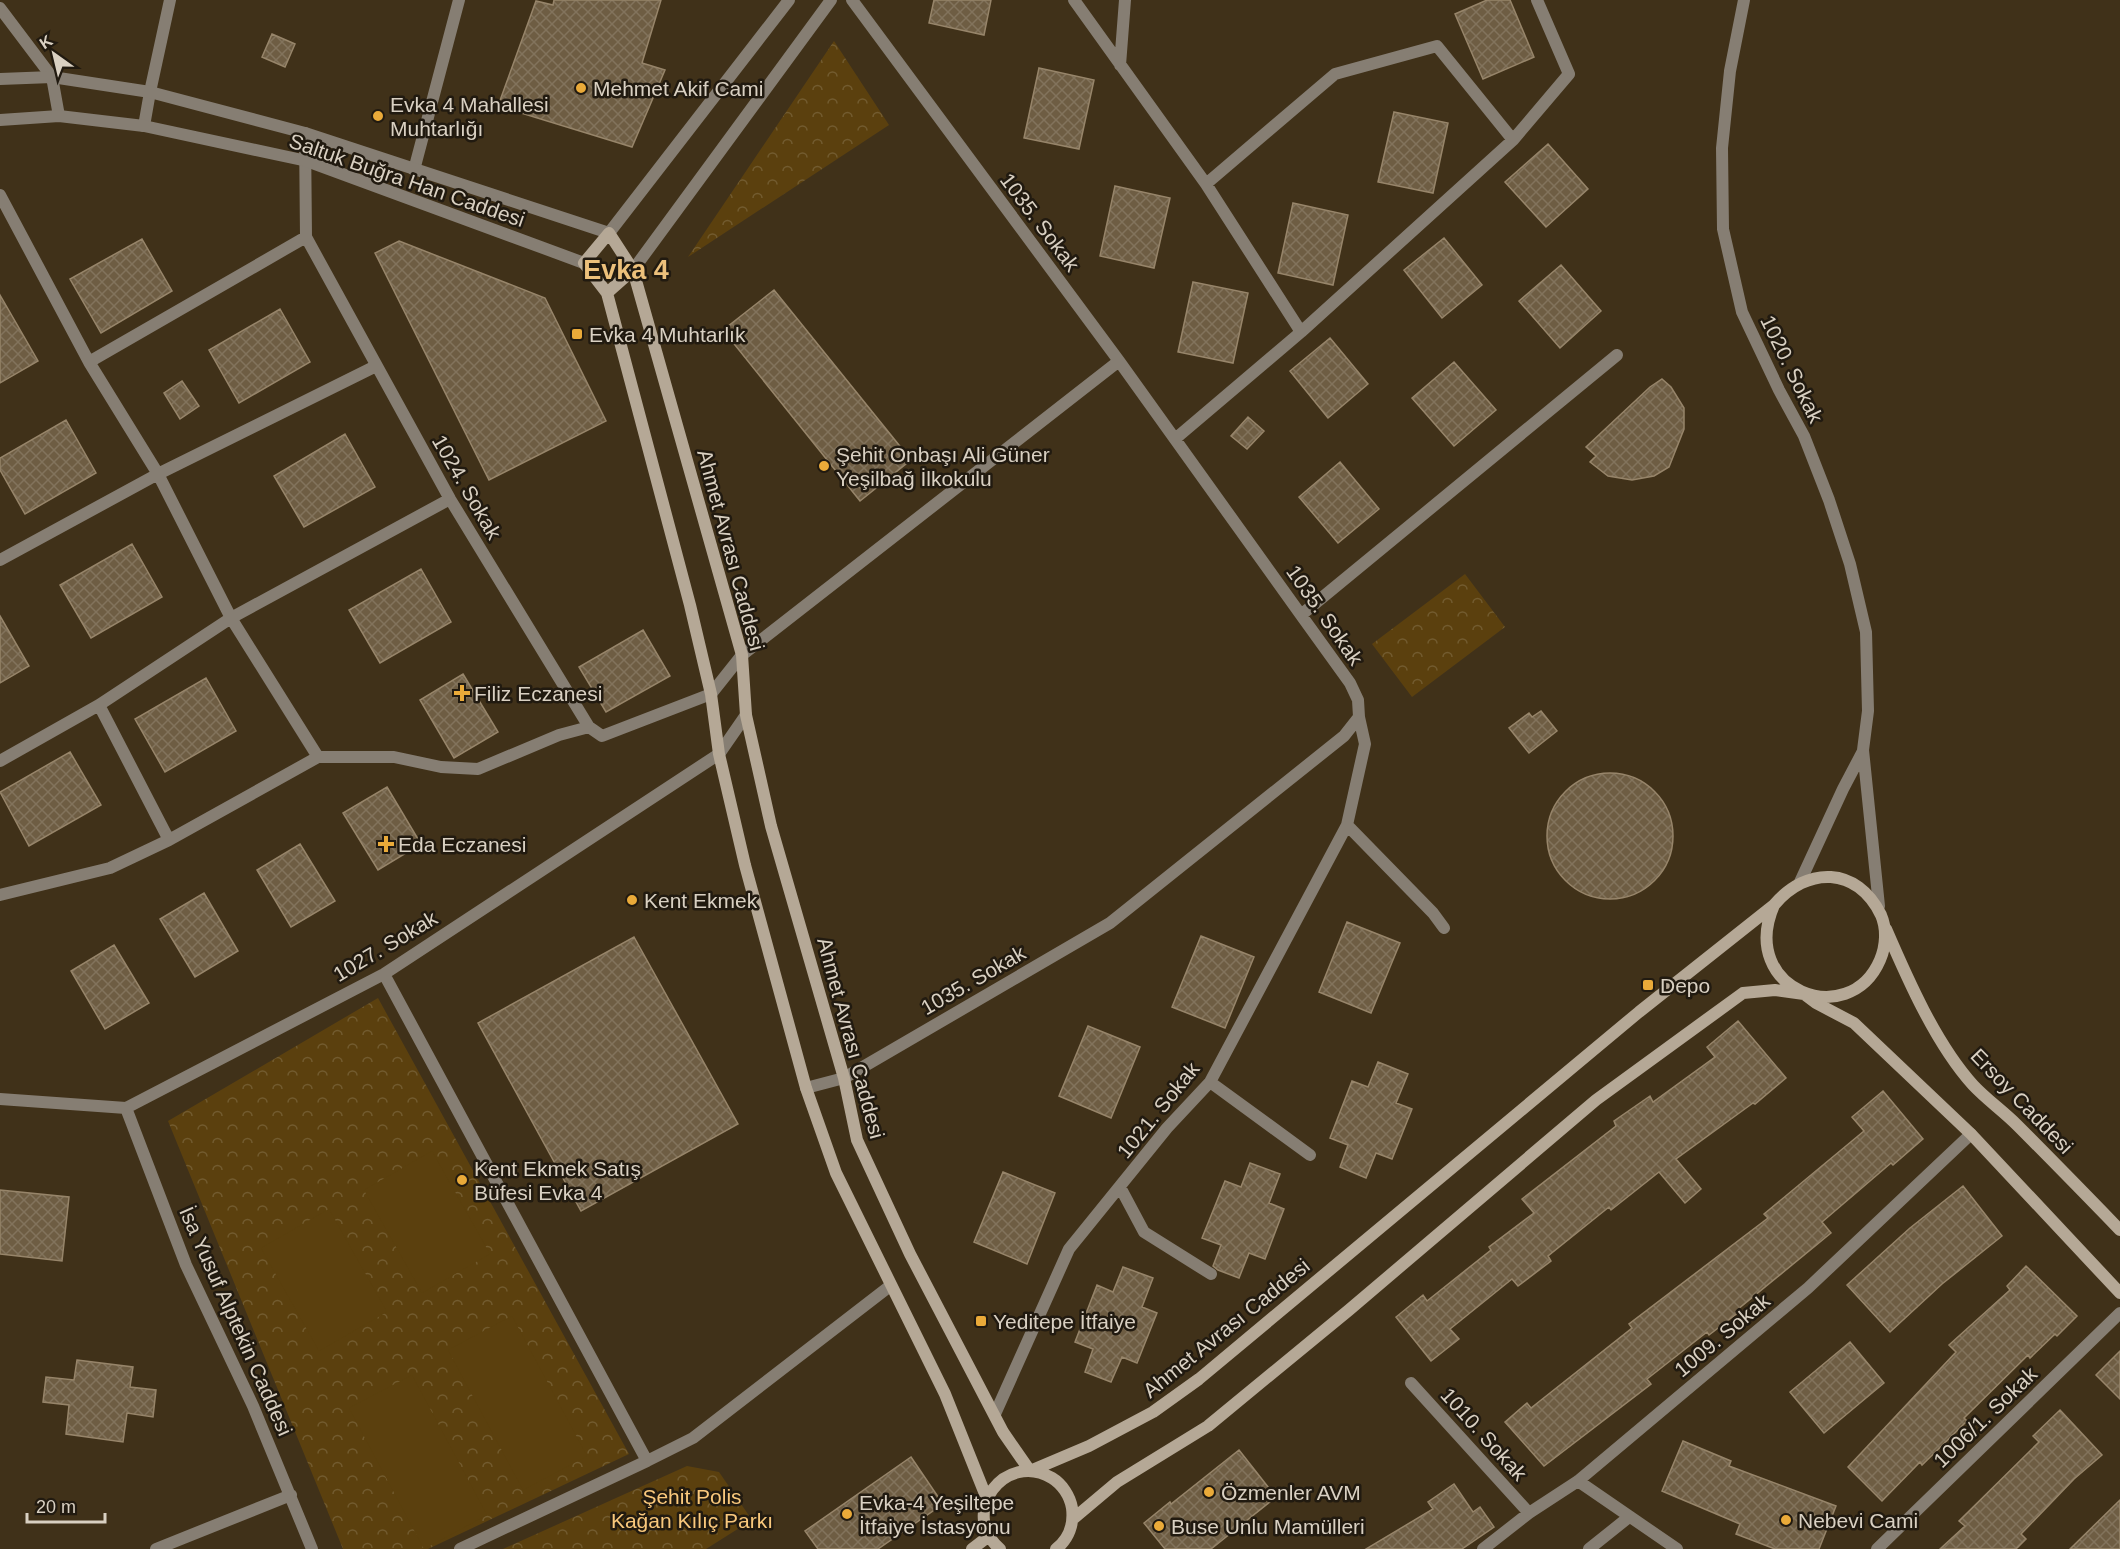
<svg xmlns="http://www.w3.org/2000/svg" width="2120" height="1549" viewBox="0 0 2120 1549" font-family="Arial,sans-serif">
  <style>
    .forest { fill: url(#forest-crowns) }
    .pitch { fill: #5b400e }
    .building { fill: url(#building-cross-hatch); stroke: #97856a; stroke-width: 1.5 }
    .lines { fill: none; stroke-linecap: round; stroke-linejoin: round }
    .minor { stroke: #867e73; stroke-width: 12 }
    .tertiary { stroke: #867e73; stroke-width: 12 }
    .secondary { stroke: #b5a896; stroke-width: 12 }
    .poi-dot { fill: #eaaa39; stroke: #211a10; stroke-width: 2 }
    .labels { text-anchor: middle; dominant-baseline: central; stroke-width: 5; stroke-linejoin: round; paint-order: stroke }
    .poi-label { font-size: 21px; fill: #d9d0c2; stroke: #211a10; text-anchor: start }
    .street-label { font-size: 21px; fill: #d9d0c2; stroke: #211a10 }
    .park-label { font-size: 21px; fill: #f9c87c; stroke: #211a10 }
    .district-label { font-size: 27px; font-weight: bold; fill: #ecc07b; stroke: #211a10 }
  </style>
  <defs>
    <pattern id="forest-crowns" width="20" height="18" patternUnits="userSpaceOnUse" patternTransform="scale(1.5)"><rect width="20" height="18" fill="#5b400e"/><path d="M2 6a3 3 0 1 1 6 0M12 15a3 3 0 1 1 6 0" fill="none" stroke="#725b2f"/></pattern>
    <pattern id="building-cross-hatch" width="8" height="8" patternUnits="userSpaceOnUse" patternTransform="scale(1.5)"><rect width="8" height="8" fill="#6e5d43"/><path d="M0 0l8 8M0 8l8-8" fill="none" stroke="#82735c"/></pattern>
  </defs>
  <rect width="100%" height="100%" fill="#403119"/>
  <path class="forest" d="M834 41 889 125 688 257Z
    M1465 574 1505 627 1412 697 1372 644Z
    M378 998 629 1454 428 1549H343L168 1121Z
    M687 1466 719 1472 752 1520 706 1549H503Z"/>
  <path class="pitch" d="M432 1151 490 1254 422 1293 364 1190Z
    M329 1209 387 1312 319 1351 261 1248Z
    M512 1316 587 1456 523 1490 448 1350Z
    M412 1375 487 1515 424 1549 349 1408Z"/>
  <path class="building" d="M554 0H661L642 63 665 70 632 147 498 106 536 1 553 5Z
    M934 0H991L984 35 929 23Z
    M1487 0H1510L1534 57 1483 79 1455 14Z
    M272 34 295 44 285 67 262 57Z
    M1039 68 1094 80 1079 149 1024 138Z
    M1394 112 1448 123 1433 193 1378 182Z
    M1548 144 1588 189 1546 227 1505 182Z
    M1115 186 1170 198 1154 268 1100 256Z
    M1293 203 1348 215 1333 285 1278 273Z
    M1444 238 1482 285 1442 318 1404 270Z
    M142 239 172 291 101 333 70 279Z
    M399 241 545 298 606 421 489 480 375 253Z
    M1561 265 1601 311 1560 348 1519 301Z
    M1193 282 1248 293 1233 363 1178 352Z
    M774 290 911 460 860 501 723 330Z
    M0 295 38 361 0 383Z
    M280 309 310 362 239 403 209 350Z
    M1330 338 1368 384 1328 418 1290 371Z
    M1454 362 1496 410 1454 446 1412 398Z
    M1662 379 1671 387 1684 408V429L1669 467 1654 476 1632 480 1608 476 1590 462 1596 456 1586 447 1650 387Z
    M182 381 199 406 180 419 164 393Z
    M1248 417 1264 431 1247 449 1231 436Z
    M66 420 96 473 25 514 0 470V458Z
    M345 434 375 487 304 527 274 476Z
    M1340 462 1379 509 1338 543 1299 497Z
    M132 544 162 597 91 638 60 585Z
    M421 569 451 622 380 663 349 610Z
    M0 616 29 666 0 683Z
    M643 630 670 676 606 712 579 667Z
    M463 674 498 732 454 758 420 700Z
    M206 678 236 731 165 772 135 719Z
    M1541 711 1557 731 1529 753 1509 728 1529 713 1532 717Z
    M70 752 101 805 29 846 0 792Z
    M1547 836a63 63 0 1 1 126 0a63 63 0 1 1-126 0Z
    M387 787 421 844 378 870 343 813Z
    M300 844 335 901 291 927 257 870Z
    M204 893 238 951 195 977 160 919Z
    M1347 922 1400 943 1371 1013 1319 992Z
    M1201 936 1254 957 1225 1028 1172 1007Z
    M634 937 738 1124 581 1211 478 1023Z
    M114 945 149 1003 105 1029 71 971Z
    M1738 1021 1786 1078 1755 1104 1753 1103 1676 1159 1701 1189 1685 1203 1659 1172 1611 1210 1609 1207 1548 1256 1551 1261 1518 1286 1512 1279 1450 1329 1459 1339 1431 1361 1396 1317 1423 1295 1427 1301 1491 1250 1489 1247 1534 1213 1522 1199 1616 1126 1614 1121 1650 1096 1653 1102 1715 1057 1707 1047Z
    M1088 1026 1140 1047 1111 1118 1059 1096Z
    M1378 1062 1408 1074 1396 1103 1412 1109 1392 1159 1376 1153 1366 1178 1340 1167 1348 1145 1330 1138 1352 1081 1368 1087Z
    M1883 1091 1923 1139 1893 1165 1891 1163 1822 1222 1831 1233 1737 1310 1739 1312 1709 1335 1707 1332 1647 1379 1651 1384 1544 1466 1505 1422 1527 1403 1531 1408 1632 1328 1629 1324 1768 1218 1764 1214 1864 1131 1852 1117Z
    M1250 1163 1280 1174 1269 1203 1284 1209 1265 1259 1249 1253 1239 1278 1218 1270 1213 1266 1221 1245 1202 1238 1225 1181 1241 1187Z
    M1003 1172 1055 1193 1027 1264 974 1242Z
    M1963 1186 2002 1236 1942 1284 1890 1332 1847 1285 1910 1228Z
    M0 1190 69 1197 62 1261 0 1254Z
    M2026 1266 2077 1316 2057 1336 2055 1334 2030 1358 2028 1355 1964 1418 1967 1421 1922 1465 1920 1462 1882 1501 1848 1467 1956 1352 1949 1345 2010 1290 2007 1286Z
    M1123 1267 1153 1278 1142 1307 1157 1313 1137 1363 1122 1357 1111 1382 1085 1372 1093 1349 1075 1342 1097 1285 1113 1292Z
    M1850 1342 1884 1383 1824 1433 1790 1392Z
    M2120 1351V1399L2096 1375Z
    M77 1360 133 1367 130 1387 156 1390 153 1417 127 1413 123 1442 66 1434 69 1405 43 1402 46 1377 74 1380Z
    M2060 1410 2102 1455 2074 1479 2021 1534 2026 1539 2016 1549H1940L1965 1526 1959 1521 2039 1442 2033 1436Z
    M1683 1441 1731 1461 1729 1466 1836 1506 1819 1549H1775L1736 1534 1740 1524 1662 1491Z
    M1239 1450 1276 1497 1211 1549H1165L1144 1523 1170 1502 1171 1504Z
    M911 1457 943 1504 878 1549H818L805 1531Z
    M1454 1484 1473 1512 1480 1507 1494 1527 1462 1549H1366L1433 1509 1428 1502Z
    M2120 1500V1549H2070Z"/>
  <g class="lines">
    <path class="minor" d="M1074 0 1206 184 1301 332
      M1744 0 1730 71 1722 148 1723 229 1742 312 1779 390 1804 436 1829 500 1850 564 1866 632 1868 711 1863 750 1879 906
      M0 8 52 77 59 116
      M1120 65 1125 0
      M144 126 150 92 170 0
      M305 133 306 237 450 499 589 727 602 736 711 694 742 655 1119 361
      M414 170 459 0
      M1206 184 1335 74 1437 46 1513 140
      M0 195 89 362 158 474 231 618 318 757
      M89 362 306 237
      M1175 439 1301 332 1513 140 1569 74 1537 0
      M0 560 158 474 376 366
      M1301 615 1617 355
      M99 705 169 840
      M0 761 99 705 231 618 450 499
      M1347 825 1433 913 1444 928
      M1800 882 1843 789 1863 751
      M0 895 110 868 169 840 318 757H394L441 767 478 769 559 735 589 727
      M384 974 647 1461 693 1438 890 1286
      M1210 1082 1310 1155
      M806 1088 844 1078 1110 923 1344 736 1359 717 1358 700 1350 683 1301 615 1119 361 852 0
      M0 1099 126 1108 384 974 719 754 746 715
      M126 1108 186 1265 253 1406 312 1549
      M1120 1187 1144 1232 1211 1274
      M1411 1383 1529 1513
      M995 1414 1069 1249 1167 1128 1210 1082 1347 825 1365 744 1359 717
      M1578 1481 1677 1549
      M156 1549 291 1495
      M460 1549 647 1461
      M1483 1549 1529 1513 1578 1481 1808 1288 1971 1134
      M1589 1549 1629 1517
      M1877 1549 2120 1313"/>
    <path class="tertiary" d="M0 79 52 77 150 92 305 133 609 233 789 0
      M0 120 59 116 144 126 307 161 584 263
      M633 270 831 0"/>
    <path class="secondary" d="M607 293 633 270
      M1886 929C1908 980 1936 1044 1973 1085 1986 1099 2003 1111 2017 1125 2052 1160 2086 1195 2120 1230
      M1030 1471 1089 1446 1153 1412 1199 1379 1639 1012 1774 905C1807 866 1857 866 1881 915 1887 929 1886 946 1880 960 1849 1032 1737 990 1774 905
      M987 1499 945 1394 836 1173 806 1088 745 865 719 754 711 694 690 605 607 293 584 263 609 233 633 270 742 655 746 715 771 826 844 1078 857 1140 910 1254 1003 1432 1030 1471
      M1073 1519 1117 1482 1208 1426 1349 1310 1596 1100 1743 993 1775 990 1804 994 1816 1003 1854 1023 1971 1134 2120 1293
      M972 1549 989 1536
      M1000 1549C958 1513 1005 1450 1052 1478 1062 1484 1070 1496 1072 1508 1074 1524 1069 1539 1056 1549"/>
  </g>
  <g class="poi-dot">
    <circle cx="581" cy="88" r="6"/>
    <circle cx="378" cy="116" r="6"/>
    <rect x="571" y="328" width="12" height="12" rx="3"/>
    <circle cx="824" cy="466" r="6"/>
    <path d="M459 684h6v6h6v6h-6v6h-6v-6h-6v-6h6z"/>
    <path d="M383 835h6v6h6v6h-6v6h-6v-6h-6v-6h6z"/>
    <circle cx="632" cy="900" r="6"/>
    <rect x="1642" y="979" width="12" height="12" rx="3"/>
    <circle cx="462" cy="1180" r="6"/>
    <rect x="975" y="1315" width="12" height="12" rx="3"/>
    <circle cx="1209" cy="1492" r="6"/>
    <circle cx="847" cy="1514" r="6"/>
    <circle cx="1786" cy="1520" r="6"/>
    <circle cx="1159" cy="1526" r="6"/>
  </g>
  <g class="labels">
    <g class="poi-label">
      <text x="593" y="88">Mehmet Akif Cami</text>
      <text x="390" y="104">Evka 4 Mahallesi<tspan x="390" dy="24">Muhtarlığı</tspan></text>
      <text x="589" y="334">Evka 4 Muhtarlık</text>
      <text x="836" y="454">Şehit Onbaşı Ali Güner<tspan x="836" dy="24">Yeşilbağ İlkokulu</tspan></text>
      <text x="474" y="693">Filiz Eczanesi</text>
      <text x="398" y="844">Eda Eczanesi</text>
      <text x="644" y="900">Kent Ekmek</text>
      <text x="1660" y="985">Depo</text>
      <text x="474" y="1168">Kent Ekmek Satış<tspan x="474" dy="24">Büfesi Evka 4</tspan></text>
      <text x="993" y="1321">Yeditepe İtfaiye</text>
      <text x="1221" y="1492">Özmenler AVM</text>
      <text x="859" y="1502">Evka-4 Yeşiltepe<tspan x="859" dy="24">İtfaiye İstasyonu</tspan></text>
      <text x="1798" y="1520">Nebevi Cami</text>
      <text x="1171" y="1526">Buse Unlu Mamülleri</text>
    </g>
    <g class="street-label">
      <text transform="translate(407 180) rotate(19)">Saltuk Buğra Han Caddesi</text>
      <text transform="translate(1040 222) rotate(53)">1035. Sokak</text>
      <text transform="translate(1792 369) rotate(64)">1020. Sokak</text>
      <text transform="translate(467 487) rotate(60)">1024. Sokak</text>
      <text transform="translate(731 550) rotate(75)">Ahmet Avrası Caddesi</text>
      <text transform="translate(1325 615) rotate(55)">1035. Sokak</text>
      <text transform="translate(385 946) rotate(-31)">1027. Sokak</text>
      <text transform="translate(973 980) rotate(-30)">1035. Sokak</text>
      <text transform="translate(851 1038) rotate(75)">Ahmet Avrası Caddesi</text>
      <text transform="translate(2022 1101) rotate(46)">Ersoy Caddesi</text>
      <text transform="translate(1158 1110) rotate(-51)">1021. Sokak</text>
      <text transform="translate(236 1321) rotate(66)">İsa Yusuf Alptekin Caddesi</text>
      <text transform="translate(1226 1328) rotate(-39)">Ahmet Avrası Caddesi</text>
      <text transform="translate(1722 1335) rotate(-40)">1009. Sokak</text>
      <text transform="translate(1985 1417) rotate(-44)">1006/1. Sokak</text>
      <text transform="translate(1484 1434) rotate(48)">1010. Sokak</text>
    </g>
    <g class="park-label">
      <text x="692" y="1496">Şehit Polis<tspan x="692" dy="24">Kağan Kılıç Parkı</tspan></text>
    </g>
    <g class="district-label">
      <text x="626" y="270">Evka 4</text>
    </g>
  </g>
  <g transform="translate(54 54) rotate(326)" stroke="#211a10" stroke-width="4.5" paint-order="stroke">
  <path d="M0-4.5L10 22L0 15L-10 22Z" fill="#d9d0c2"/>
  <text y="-9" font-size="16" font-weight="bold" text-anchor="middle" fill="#d9d0c2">K</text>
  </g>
  <path d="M27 1513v9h78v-9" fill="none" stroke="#d9d0c2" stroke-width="3"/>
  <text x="36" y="1513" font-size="18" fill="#d9d0c2" stroke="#211a10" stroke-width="4.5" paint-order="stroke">20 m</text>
</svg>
